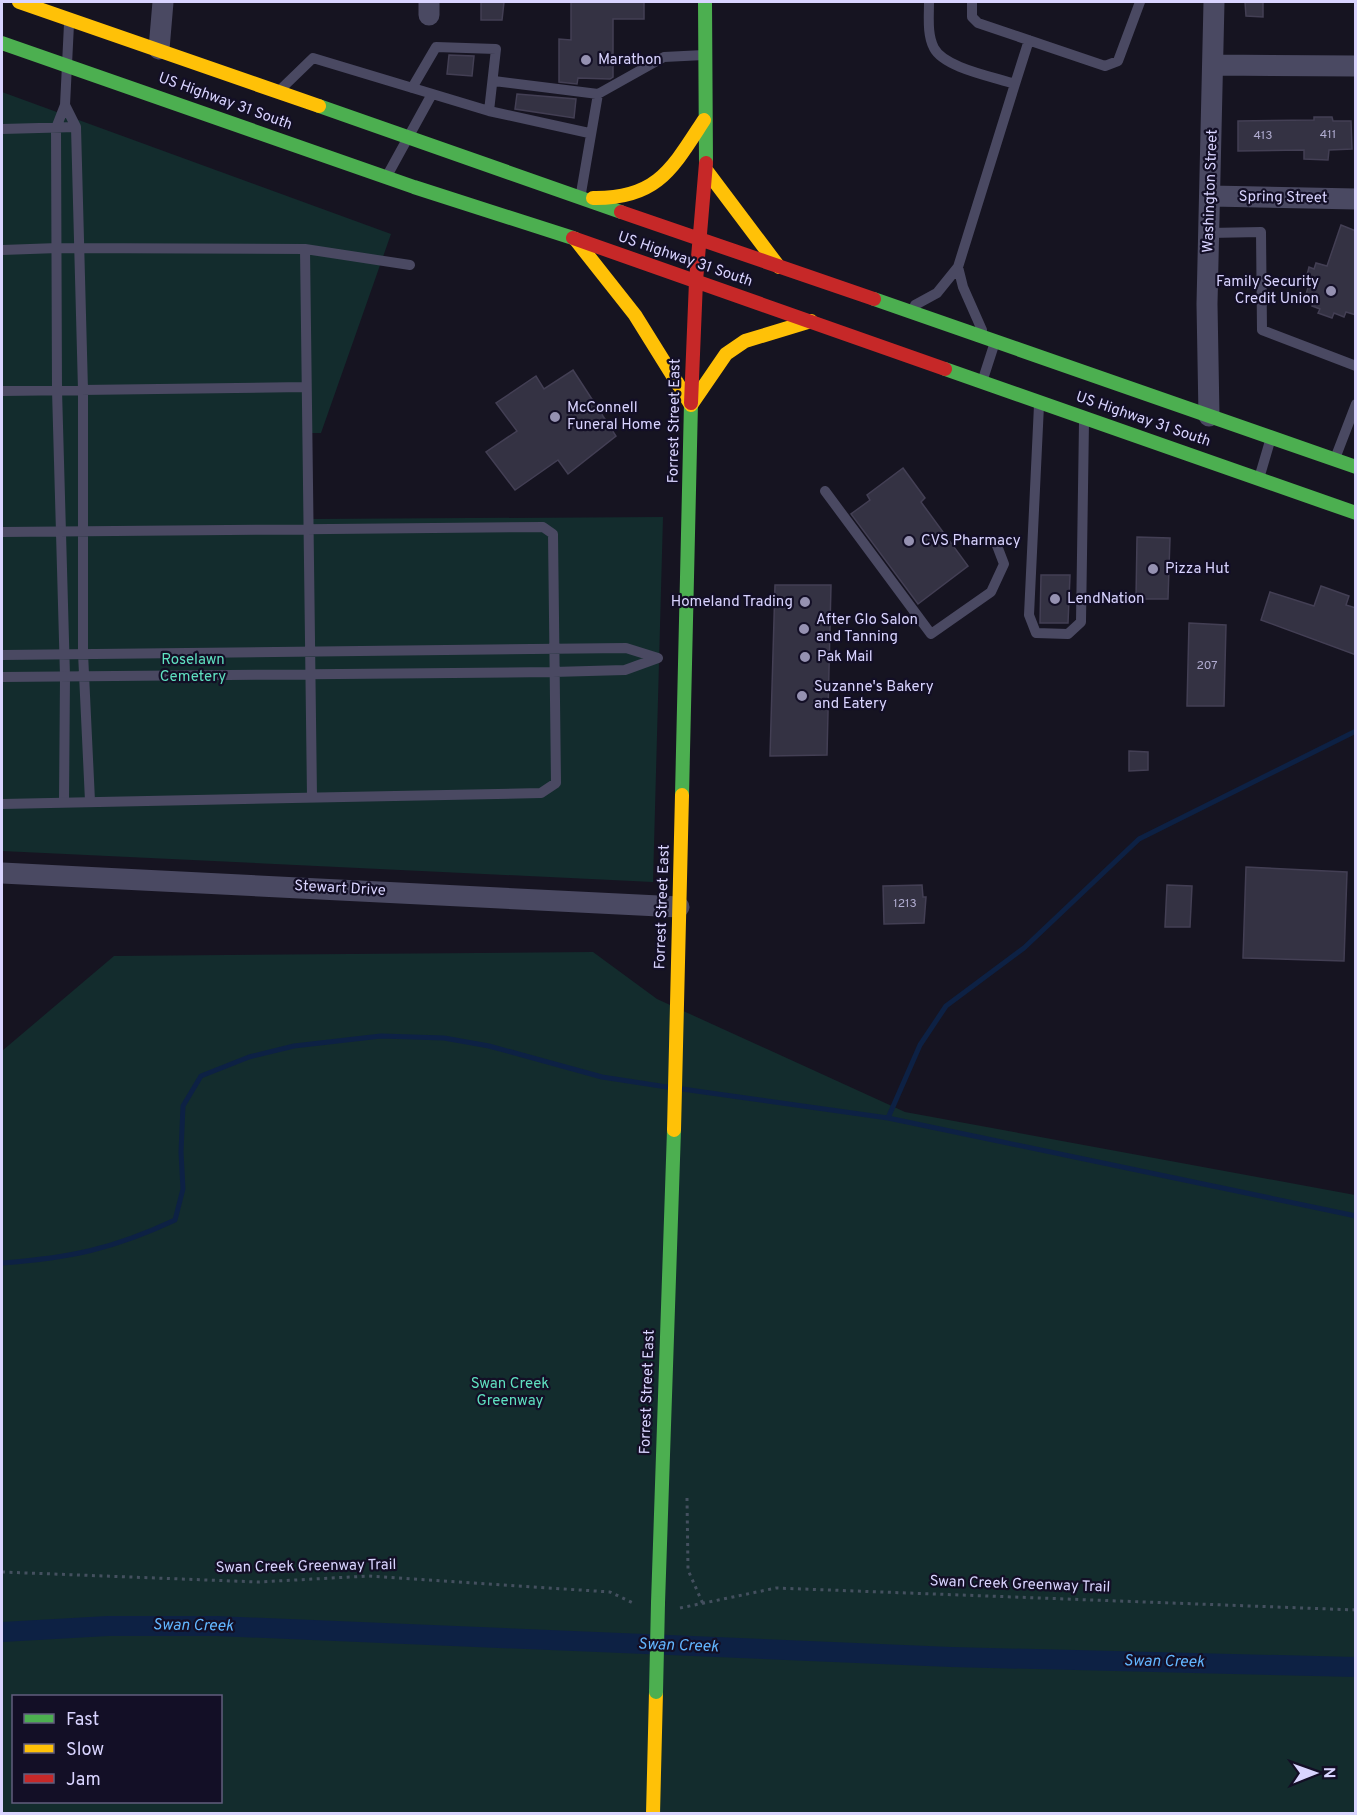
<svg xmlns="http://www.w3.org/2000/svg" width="1357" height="1815" viewBox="0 0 1357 1815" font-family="Overpass,sans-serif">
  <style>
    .green { fill: #132c2d; fill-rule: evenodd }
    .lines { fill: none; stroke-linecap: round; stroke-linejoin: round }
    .stream { stroke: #0d2144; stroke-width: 5 }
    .canal { stroke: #0d2144; stroke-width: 20 }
    .building { fill: #343243; stroke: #433f54; stroke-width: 1.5 }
    .path { stroke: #44505f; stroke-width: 3; stroke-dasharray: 3 4.5; stroke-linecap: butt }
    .lane { stroke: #4a4962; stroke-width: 10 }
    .street { stroke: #4a4962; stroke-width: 21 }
    .fast { stroke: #4caf50; stroke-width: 14 }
    .slow { stroke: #ffc107; stroke-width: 14 }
    .jam { stroke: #c62828; stroke-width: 14 }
    .fast-bridge { stroke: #4caf50; stroke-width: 14 }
    .poi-dot { fill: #9591b1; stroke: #130f26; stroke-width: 2 }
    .labels { text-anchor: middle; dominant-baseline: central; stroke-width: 4.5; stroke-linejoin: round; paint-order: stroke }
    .number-label { font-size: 12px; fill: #b0acd0 }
    .poi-label { font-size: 15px; fill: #d9d4ff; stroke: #130f26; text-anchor: start }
    .street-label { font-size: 15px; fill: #d9d4ff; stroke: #130f26 }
    .park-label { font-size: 15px; fill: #5fe0c0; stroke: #130f26 }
    .water-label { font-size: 16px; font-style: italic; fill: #62b6ff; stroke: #130f26 }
  </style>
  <rect width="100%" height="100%" fill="#161421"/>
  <path class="green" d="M2 92 391 234 321 433H312V519L663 517 653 882 2 851Z
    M593 952 657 999 905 1112 1355 1195V1813L2 1814V1051L114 956ZM14 1696H220V1802H14Z"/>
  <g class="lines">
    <path class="stream" d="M682 1089 888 1118 1356 1216
      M888 1118 920 1045 946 1006 1024 948 1139 839 1356 731
      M2 1263C70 1258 113 1249 175 1220L183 1189 181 1152 183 1106 201 1076 249 1057 294 1046 381 1036 444 1038 489 1046 602 1077 667 1087"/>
    <path class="canal" d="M2 1632 108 1626H217L951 1657 1356 1667"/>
  </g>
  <path class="building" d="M481 2H504L502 20H481Z
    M571 2H644V19H613V77L610 79 578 78 577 84 559 82V39L571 40Z
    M1245 2H1263V17L1246 16Z
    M449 55 474 56 472 76 447 74Z
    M517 94 576 99 574 118 515 109Z
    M1314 117H1332L1333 121H1351L1352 149 1329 150 1328 160 1304 159V150L1238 151V121L1314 120Z
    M1341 225 1356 231V315L1346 312 1344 317 1334 313 1332 318 1318 313 1320 309 1312 306 1314 301 1305 298 1309 284 1305 283 1309 267 1314 269 1316 263 1327 266Z
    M573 370 616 436 568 474 558 460 515 490 486 452 517 431 496 403 536 376 544 389Z
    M903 468 925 498 921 502 968 566 918 604 851 514 870 500 867 495Z
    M1137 537 1170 538 1168 599H1136Z
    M1041 575H1070L1068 623H1040Z
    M775 585H831L827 755 770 756Z
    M1321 586 1349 596 1346 605 1356 608V655L1261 620 1270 592 1314 606Z
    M1189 623 1226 625 1224 706H1187Z
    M1129 751 1148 752V770L1129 771Z
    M1246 867 1347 872 1344 961 1243 958Z
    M922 885 923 897H926L924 923 884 924 883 886Z
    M1167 885 1192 886 1190 927H1165Z"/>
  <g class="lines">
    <path class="path" d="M687 1498 688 1570 703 1604
      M2 1572 258 1582 369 1576 610 1592 635 1604
      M680 1608 776 1588 1356 1610"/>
    <path class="lane" d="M929 2C929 17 927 35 934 48 944 68 995 77 1015 84L958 267
      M972 2V17L978 23 1105 66 1118 61 1140 2
      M494 81 598 94
      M1015 84 1029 40
      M282 88 313 58 489 111 589 133
      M412 88 436 47 496 49 489 111
      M65 105 76 127 83 390V653L90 801
      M2 129 76 127
      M388 174 432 94
      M581 193 598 94 664 57 704 55
      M1209 233 1261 232 1262 330 1356 366
      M305 249 410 265
      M2 250 58 248 305 249 312 797
      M915 305 937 293 958 267 963 287 982 330
      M983 379 994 345
      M2 391 305 387
      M1039 405 1029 615 1036 633 1068 634 1081 622 1084 422
      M1336 456 1356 404
      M1260 475 1270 441
      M825 491 931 634 991 592 1004 564 996 543
      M2 532 543 527 553 534 556 783 541 793 2 804
      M2 655 626 648 658 658 625 670 553 672 2 677
      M64 802 65 676 57 390 56 128 65 105 69 24"/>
    <path class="street" d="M429 15V2
      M159 49 163 2
      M1214 65 1356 66
      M1211 196 1356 199
      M1209 416 1207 304 1214 2
      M2 873 679 907"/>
    <path class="fast" d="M705 2 706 163
      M2 43 414 187 573 238
      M319 106 621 212
      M874 299 1356 467
      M945 369 1356 513
      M682 795 691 403
      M658 1603 674 1130"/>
    <path class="slow" d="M19 2 319 106
      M706 170 779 267
      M593 198C657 199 672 169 704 120
      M575 239 635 315 691 405 726 354 745 341 811 321
      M674 1130 682 795
      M653 1814 656 1692"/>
    <path class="jam" d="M621 212 874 299
      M573 238 945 369
      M691 403 696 281 706 163"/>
    <path class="fast-bridge" d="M656 1692 658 1603"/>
  </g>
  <g class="poi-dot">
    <circle cx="586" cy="60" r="6"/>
    <circle cx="1331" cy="291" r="6"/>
    <circle cx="555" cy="417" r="6"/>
    <circle cx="909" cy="541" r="6"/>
    <circle cx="1153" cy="569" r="6"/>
    <circle cx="1055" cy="599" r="6"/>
    <circle cx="805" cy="602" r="6"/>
    <circle cx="804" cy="629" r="6"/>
    <circle cx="805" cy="657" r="6"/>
    <circle cx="802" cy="696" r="6"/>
  </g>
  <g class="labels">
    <g class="number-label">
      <text x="1328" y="135">411</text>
      <text x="1263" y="136">413</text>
      <text x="1207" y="666">207</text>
      <text x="905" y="904">1213</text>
    </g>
    <g class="poi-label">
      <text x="598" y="60">Marathon</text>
      <text x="1319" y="282" text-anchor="end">Family Security<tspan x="1319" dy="17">Credit Union</tspan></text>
      <text x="567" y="408">McConnell<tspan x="567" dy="17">Funeral Home</tspan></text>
      <text x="921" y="541">CVS Pharmacy</text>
      <text x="1165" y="569">Pizza Hut</text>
      <text x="1067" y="599">LendNation</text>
      <text x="793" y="602" text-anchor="end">Homeland Trading</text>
      <text x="816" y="620">After Glo Salon<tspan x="816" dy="17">and Tanning</tspan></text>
      <text x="817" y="657">Pak Mail</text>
      <text x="814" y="687">Suzanne's Bakery<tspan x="814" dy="17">and Eatery</tspan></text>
    </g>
    <g class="street-label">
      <text transform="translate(225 102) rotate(20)">US Highway 31 South</text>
      <text transform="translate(1211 191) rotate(-88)">Washington Street</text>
      <text transform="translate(1283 198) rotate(1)">Spring Street</text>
      <text transform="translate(685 260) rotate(19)">US Highway 31 South</text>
      <text transform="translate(1143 420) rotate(19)">US Highway 31 South</text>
      <text transform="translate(675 421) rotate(-89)">Forrest Street East</text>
      <text transform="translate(340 889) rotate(3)">Stewart Drive</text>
      <text transform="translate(663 907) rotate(-88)">Forrest Street East</text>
      <text transform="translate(648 1392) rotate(-88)">Forrest Street East</text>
      <text transform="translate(306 1567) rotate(-1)">Swan Creek Greenway Trail</text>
      <text transform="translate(1020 1585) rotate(2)">Swan Creek Greenway Trail</text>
    </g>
    <g class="park-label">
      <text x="193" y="660">Roselawn<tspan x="193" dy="17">Cemetery</tspan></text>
      <text x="510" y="1384">Swan Creek<tspan x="510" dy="17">Greenway</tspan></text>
    </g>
    <g class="water-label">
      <text transform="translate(193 1626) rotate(1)">Swan Creek</text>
      <text transform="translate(678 1646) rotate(2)">Swan Creek</text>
      <text transform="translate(1164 1662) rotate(1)">Swan Creek</text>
    </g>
  </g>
  <rect width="1357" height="1815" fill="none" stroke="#d9d4ff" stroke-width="6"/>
  <rect x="12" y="1695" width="210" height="108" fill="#130f26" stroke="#625e7d" stroke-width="1.5"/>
  <rect x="24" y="1714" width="30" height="9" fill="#4caf50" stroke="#625e7d" stroke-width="1.5"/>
  <text x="66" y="1725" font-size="18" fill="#d9d4ff">Fast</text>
  <rect x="24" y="1744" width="30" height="9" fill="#ffc107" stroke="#625e7d" stroke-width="1.5"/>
  <text x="66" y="1755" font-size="18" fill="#d9d4ff">Slow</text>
  <rect x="24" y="1774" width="30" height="9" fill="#c62828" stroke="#625e7d" stroke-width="1.5"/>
  <text x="66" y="1785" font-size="18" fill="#d9d4ff">Jam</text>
  <g transform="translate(1315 1773) rotate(89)" stroke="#130f26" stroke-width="4.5" paint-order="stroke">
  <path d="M0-4.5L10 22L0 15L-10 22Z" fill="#d9d4ff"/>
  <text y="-9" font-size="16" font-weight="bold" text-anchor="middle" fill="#d9d4ff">N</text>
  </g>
</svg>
